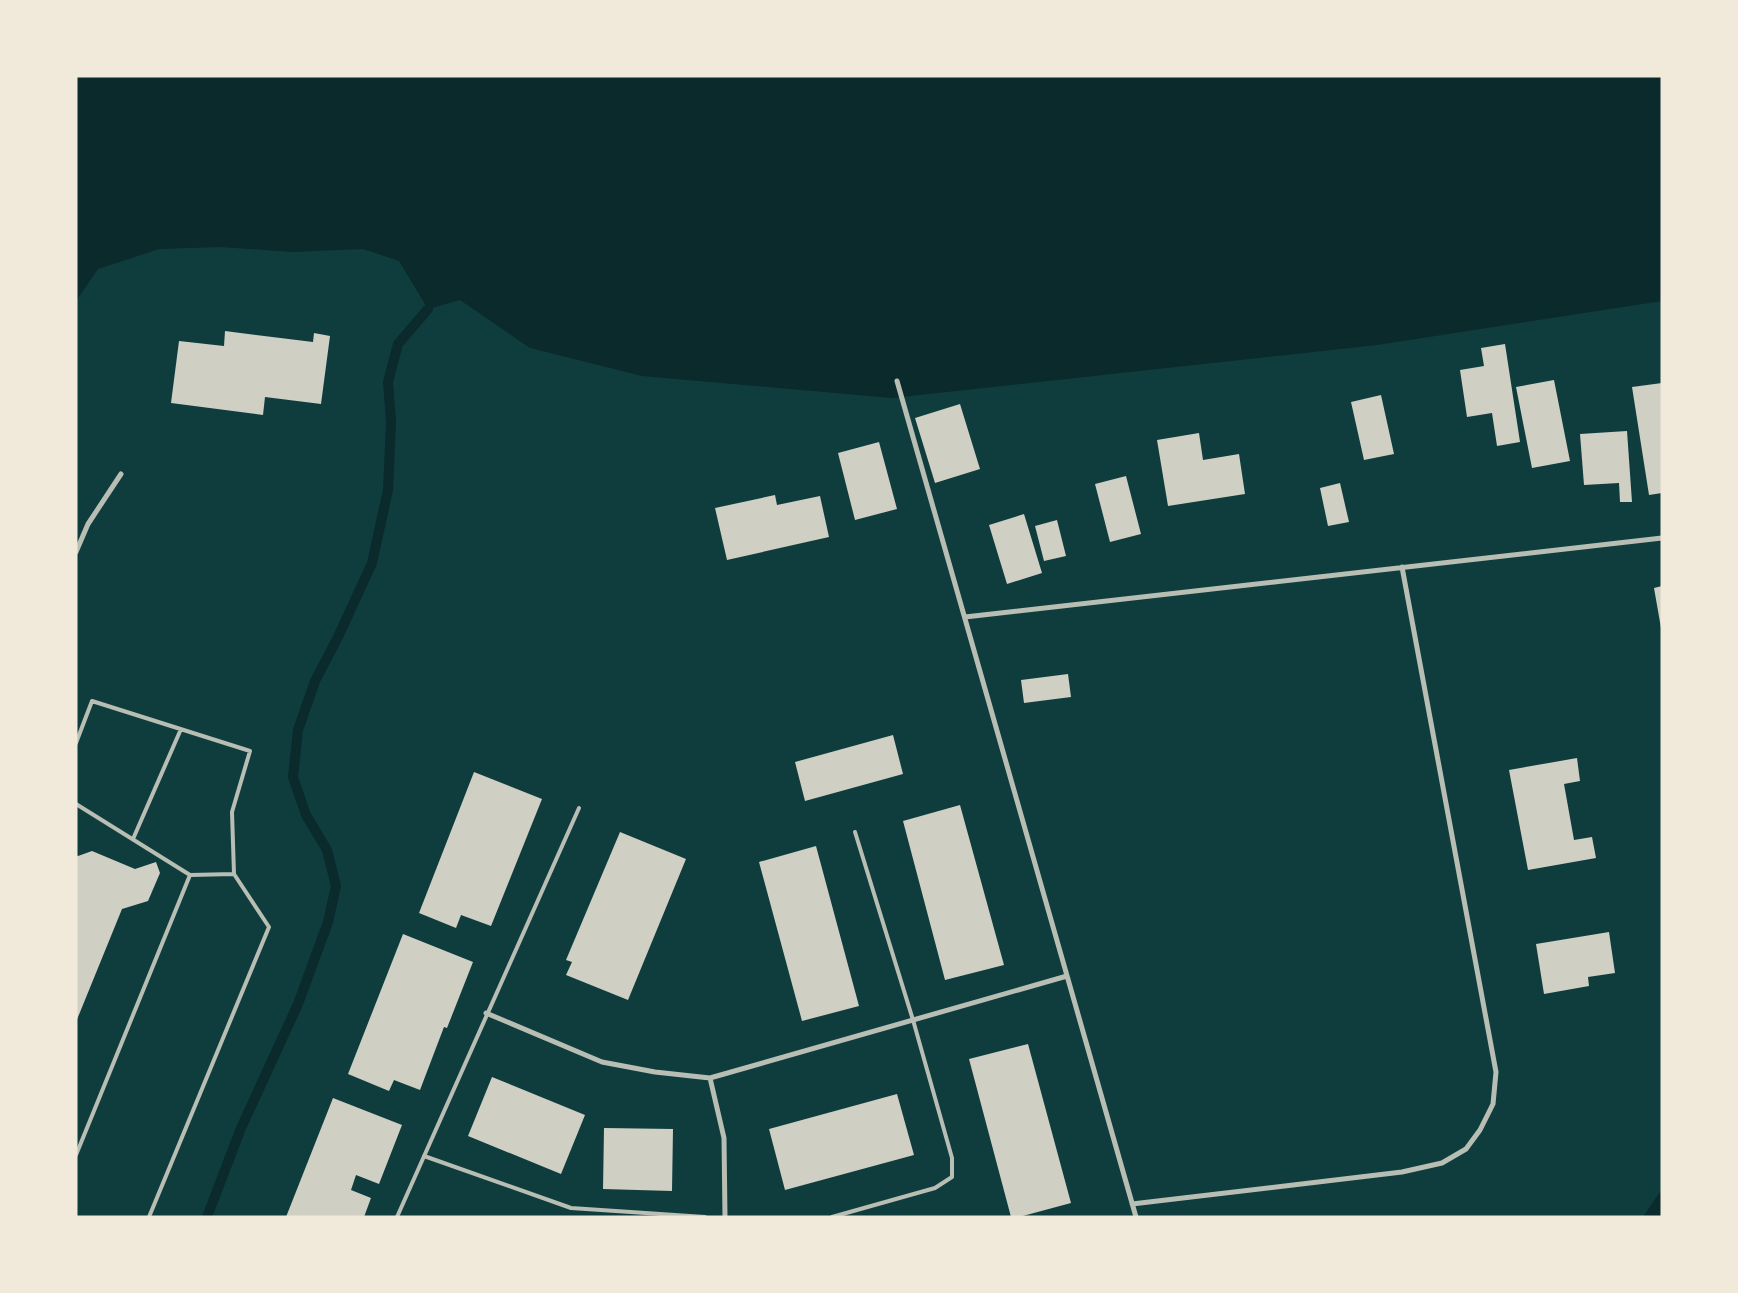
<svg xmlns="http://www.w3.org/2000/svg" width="1738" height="1293" viewBox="0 0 1738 1293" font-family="'Playfair Display',serif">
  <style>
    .water { fill: #0a2a2b }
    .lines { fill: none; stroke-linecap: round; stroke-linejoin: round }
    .stream { stroke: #0a2a2b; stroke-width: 10 }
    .building { fill: #cfcfc3 }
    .service { stroke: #b8beb3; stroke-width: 4 }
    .minor { stroke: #b8beb3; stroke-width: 5 }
  </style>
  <rect width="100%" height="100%" fill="#0f3d3e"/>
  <path class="water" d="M76 76H1662V301L1377 345 892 398 642 376 530 348 460 300 428 309 399 261 363 249 293 252 221 247 159 249 98 269 76 301Z
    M1662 1189V1217H1643Z"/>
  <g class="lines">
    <path class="stream" d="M207 1217 241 1128 298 1004 328 922 336 886 327 850 306 815 293 777 298 730 315 681 338 637 372 563 388 490 391 422 388 382 398 344 428 309"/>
  </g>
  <path class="building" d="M225 331 313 342 314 333 330 336 321 404 265 397 263 415 171 403 179 341 224 346Z
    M1505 344 1520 442 1497 446 1492 413 1467 417 1460 370 1484 366 1481 348Z
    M1554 380 1570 461 1532 468 1516 387Z
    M1662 383V493L1649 495 1632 387Z
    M1381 395 1394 454 1364 460 1351 402Z
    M960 404 980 469 935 483 915 418Z
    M1627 431 1632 502H1620L1619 483 1584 485 1580 434Z
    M1199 433 1203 460 1239 454 1245 494 1168 506 1157 440Z
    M879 442 897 509 855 520 838 453Z
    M1126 476 1141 534 1110 542 1095 484Z
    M1340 483 1349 522 1328 526 1320 488Z
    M775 495 777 505 820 496 829 537 727 560 715 508Z
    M1024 514 1042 573 1007 584 989 525Z
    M1057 520 1066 556 1044 561 1035 526Z
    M1662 586V628H1661L1654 588Z
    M1068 674 1071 697 1024 703 1021 680Z
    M893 735 903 774 805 801 795 762Z
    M1577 758 1580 781 1564 784 1574 840 1592 837 1596 858 1528 870 1509 770Z
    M474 772 542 799 491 926 461 915 456 928 419 913Z
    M960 805 1004 965 945 980 903 821Z
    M620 832 686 859 628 1000 566 975 572 962 566 960Z
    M816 846 859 1006 802 1021 759 862Z
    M92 851 135 869 156 862 160 873 148 901 122 909 76 1022V855L78 856Z
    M1609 932 1615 973 1588 977 1589 986 1544 994 1536 944Z
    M403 934 473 962 447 1028 444 1027 420 1090 394 1080 389 1091 348 1074Z
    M1028 1044 1071 1203 1019 1217H1011L969 1059Z
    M492 1077 585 1115 561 1174 468 1136Z
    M897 1094 914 1155 785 1190 769 1129Z
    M333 1098 402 1125 379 1184 356 1175 351 1190 371 1198 364 1217H286Z
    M604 1128 673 1129 672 1191 603 1189Z"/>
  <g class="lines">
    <path class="service" d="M76 743 92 701 250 751 232 812 234 874 269 927 149 1217
      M76 804 190 875
      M133 839 181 729
      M76 1155 190 875 234 874
      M424 1156 571 1208 705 1217
      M397 1217 579 808
      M832 1217 935 1188 952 1177V1158L913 1020 855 832"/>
    <path class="minor" d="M897 381 1136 1217
      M76 552 88 524 121 474
      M965 617 1662 538
      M486 1013 602 1062 655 1072 710 1078 1067 976
      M710 1078 724 1138 725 1217
      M1132 1204 1402 1172 1442 1163 1466 1149 1480 1130 1493 1104 1496 1072 1402 567"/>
  </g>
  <rect width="1738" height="1293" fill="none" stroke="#f1e9da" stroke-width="155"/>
</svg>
